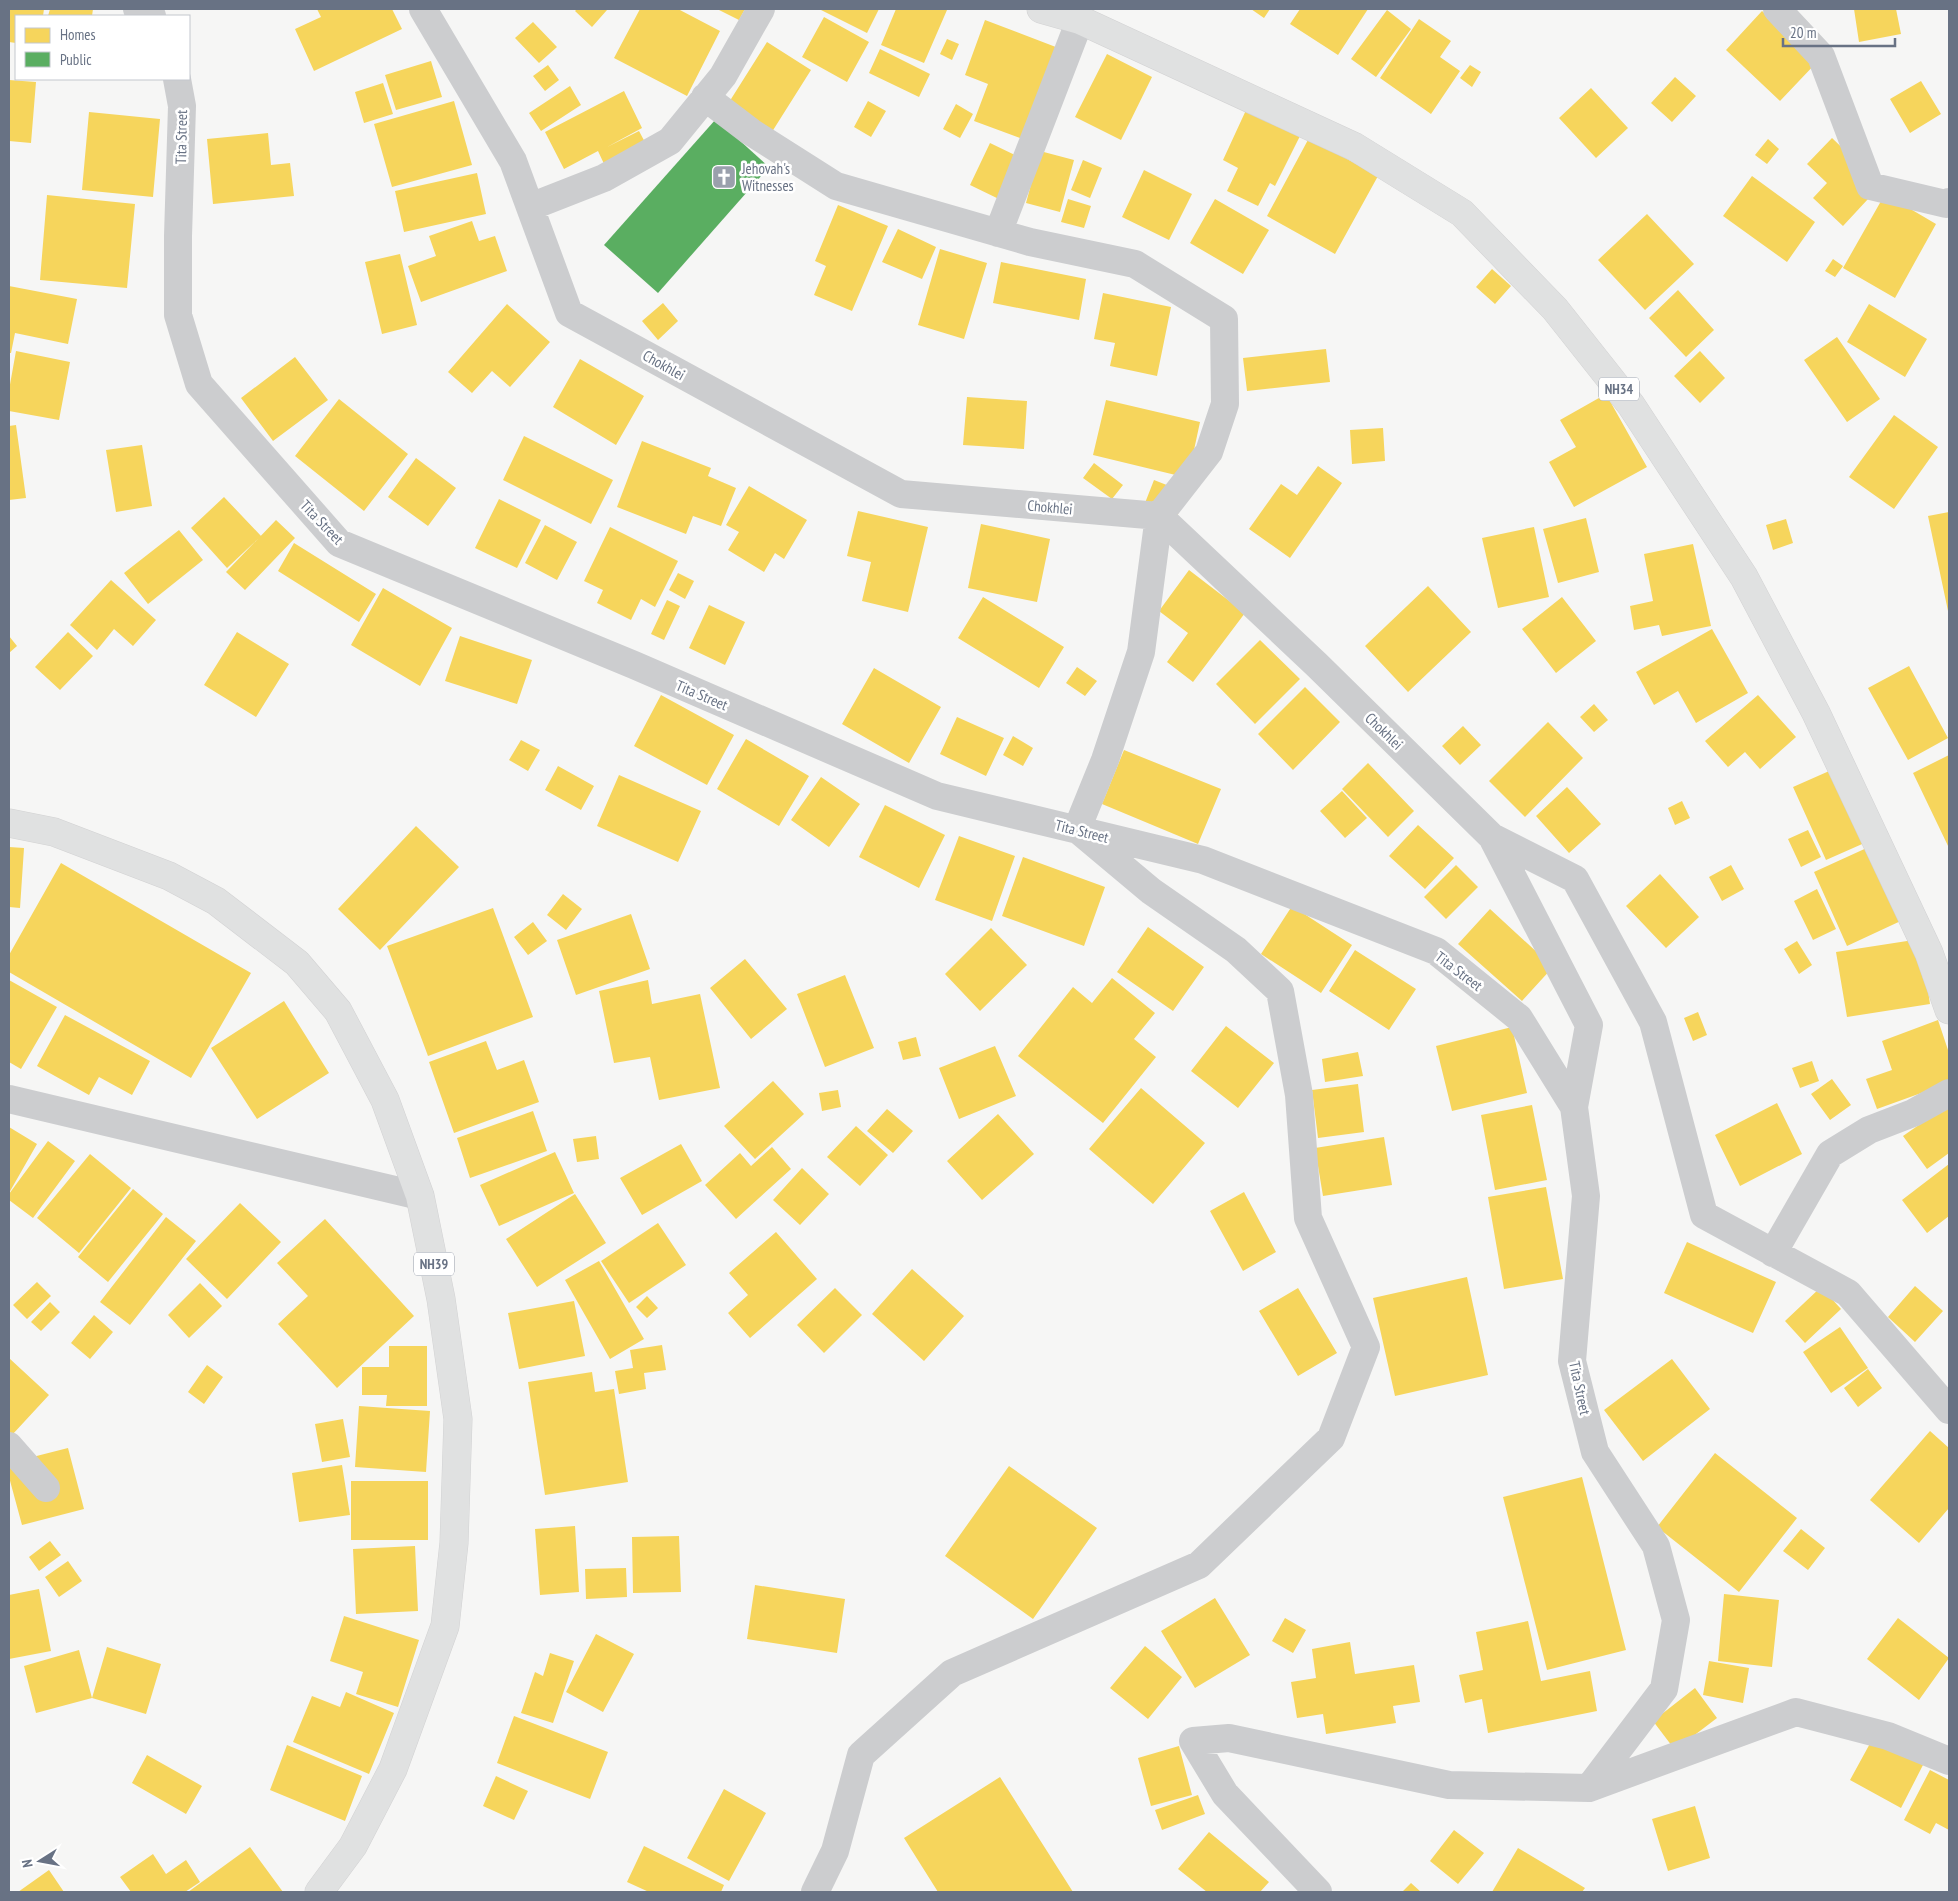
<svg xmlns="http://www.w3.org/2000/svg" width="1958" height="1901" viewBox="0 0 1958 1901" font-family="'PT Sans Narrow',sans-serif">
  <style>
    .homes { fill: #f6d55c }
    .public { fill: #5aae61 }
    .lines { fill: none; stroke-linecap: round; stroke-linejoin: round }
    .trunk-casing { stroke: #d2d2d3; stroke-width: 29 }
    .minor { stroke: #cccdcf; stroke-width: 28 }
    .trunk { stroke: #e0e1e1; stroke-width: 28 }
    .labels { text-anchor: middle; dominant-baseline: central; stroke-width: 5; stroke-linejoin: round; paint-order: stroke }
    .shield { fill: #fff; stroke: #959ca9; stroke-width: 1 }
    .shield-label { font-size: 14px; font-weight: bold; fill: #687284 }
    .street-label { font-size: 15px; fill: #687284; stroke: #fff }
    .poi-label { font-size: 15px; fill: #687284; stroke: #fff; text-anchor: start }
  </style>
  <rect width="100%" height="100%" fill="#f6f6f5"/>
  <path class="homes" d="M9 9H44L43 16H16V43L9 42Z
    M50 9H93L92 16H48Z
    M317 9H392L402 29 314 71 295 29 321 17Z
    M577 9H606L607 10 592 27 575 11Z
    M640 9H678L720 31 687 96 614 58Z
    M717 9H745L739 20Z
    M819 9H879L867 33Z
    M896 9 947 10 924 63 881 45Z
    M1251 9H1270L1264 18Z
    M1300 9H1368L1338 55 1290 24Z
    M1854 9H1896L1901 34 1859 42Z
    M1387 10 1411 29 1376 77 1351 59Z
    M1762 11 1817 62 1780 101 1726 50Z
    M824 17 869 42 847 82 802 57Z
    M1419 19 1451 41 1440 57 1460 71 1431 114 1380 78Z
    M985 20 1061 49 1028 141 974 121 988 84 965 75Z
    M533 22 557 47 539 63 515 38Z
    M947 39 959 44 952 60 940 54Z
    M767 42 811 70 770 135 726 107Z
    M880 49 930 74 919 97 869 73Z
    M1107 54 1152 77 1121 140 1075 117Z
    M431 61 442 97 396 110 385 75Z
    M548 65 559 80 545 91 533 76Z
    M1470 65 1481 72 1472 87 1460 78Z
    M1675 77 1696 96 1672 122 1651 103Z
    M9 80 36 82 31 143 9 141Z
    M1921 81 1941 114 1910 133 1890 99Z
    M383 83 393 114 364 123 355 92Z
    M570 86 581 105 541 131 529 113Z
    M1591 88 1628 128 1596 158 1559 118Z
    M624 91 642 128 607 147 639 131 647 146 605 166 598 151 564 169 545 132Z
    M454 101 472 165 392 187 374 124Z
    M868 101 886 111 871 137 854 127Z
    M956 104 973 114 960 138 943 129Z
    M1247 108 1301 134 1275 186 1270 183 1258 206 1227 191 1238 168 1223 160Z
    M89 112 160 119 153 197 82 190Z
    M268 133 271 165 290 163 294 196 213 204 207 139Z
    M1309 138 1378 176 1335 254 1267 216Z
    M1832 138 1881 185 1843 226 1813 198 1827 183 1807 164Z
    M1768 139 1779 149 1767 164 1755 155Z
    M990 143 1023 159 1003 201 970 185Z
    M1040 151 1074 160 1060 212 1026 203Z
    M1083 160 1102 168 1090 198 1071 190Z
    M1144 170 1192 194 1169 240 1122 217Z
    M477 173 486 214 404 232 395 191Z
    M1752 176 1815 222 1787 262 1723 216Z
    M1885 194 1936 224 1895 298 1843 268Z
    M47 195 135 204 127 288 40 280Z
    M1068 199 1091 206 1084 228 1061 222Z
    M1215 199 1269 230 1243 274 1190 243Z
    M838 205 888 226 852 311 814 295 826 266 815 261Z
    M1647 214 1694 264 1645 310 1598 260Z
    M472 221 479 241 495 236 507 271 421 302 408 266 436 256 429 236Z
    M898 229 936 247 922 279 882 262Z
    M940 249 987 263 964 339 918 325Z
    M400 254 417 325 382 334 365 262Z
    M1833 259 1843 266 1835 277 1825 271Z
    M1001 262 1086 279 1079 320 993 303Z
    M1492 269 1511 286 1495 304 1476 287Z
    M9 286 77 299 68 344 15 333 11 353H9Z
    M1678 290 1714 330 1686 357 1649 318Z
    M1103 293 1171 307 1157 376 1110 366 1115 343 1094 339Z
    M663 303 678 321 658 340 642 321Z
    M507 304 550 342 510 387 492 371 472 393 448 372Z
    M1869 304 1927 339 1905 377 1847 342Z
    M1837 337 1880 399 1847 422 1804 360Z
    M1326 349 1330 382 1247 391 1243 358Z
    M16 351 70 362 59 420 9 411V390Z
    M1700 351 1725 378 1700 403 1674 376Z
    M295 357 328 400 273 441 241 398Z
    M580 359 644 396 616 445 553 407Z
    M1606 394 1647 467 1574 507 1549 462 1576 447 1560 420Z
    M967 397 1027 401 1024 449 963 445Z
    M339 399 408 454 364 511 295 456Z
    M1106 400 1200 422 1188 478 1093 455Z
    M1894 415 1938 447 1894 509 1849 477Z
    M16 425 26 498 9 500V426Z
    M1383 428 1385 461 1352 464 1350 430Z
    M524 436 613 480 591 524 503 480Z
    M642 441 711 468 708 476 736 488 721 526 693 516 686 534 617 507Z
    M142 445 152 506 116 512 106 450Z
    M416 458 456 488 428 526 388 497Z
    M1094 463 1123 485 1112 499 1083 478Z
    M1318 466 1342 483 1290 558 1249 529 1281 484 1297 495Z
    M1154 480 1187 493 1177 516 1145 503Z
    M749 486 807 520 784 559 775 553 764 572 728 550 739 532 726 525Z
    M224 497 261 536 227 568 191 528Z
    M499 499 541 520 517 568 475 548Z
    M858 511 928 527 908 612 862 601 871 562 847 556Z
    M1949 512V610L1948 611 1928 516Z
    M1586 518 1599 572 1558 583 1543 529Z
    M1786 519 1793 543 1773 550 1766 525Z
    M276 520 295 538 245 590 226 572Z
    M981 524 1050 539 1037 602 968 588Z
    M545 525 577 542 557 580 525 563Z
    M610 527 678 561 655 607 641 599 631 620 597 603 603 590 584 581Z
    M1534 527 1549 597 1498 608 1482 538Z
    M179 530 203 560 148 604 124 573Z
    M294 543 376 594 359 622 278 571Z
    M1693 544 1711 626 1662 636 1659 625 1634 630 1630 606 1653 601 1644 554Z
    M1189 570 1245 613 1193 682 1167 662 1188 633 1159 611Z
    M678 573 694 581 685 599 669 590Z
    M111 580 156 620 133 646 114 629 97 650 70 625Z
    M1428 586 1471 632 1408 692 1365 646Z
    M383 588 452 628 420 686 351 645Z
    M983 597 1064 647 1039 688 958 638Z
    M1562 597 1596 641 1556 673 1522 629Z
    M667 600 680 606 664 640 651 634Z
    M709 605 745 622 725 665 689 648Z
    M1712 629 1748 693 1696 723 1678 691 1654 705 1636 672Z
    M68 632 93 656 60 690 35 667Z
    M237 632 289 664 256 717 204 685Z
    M9 636 17 646 9 653Z
    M460 636 532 660 517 704 445 681Z
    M1260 640 1300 679 1255 724 1216 684Z
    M1909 666 1948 738 1908 760 1868 688Z
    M1077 667 1097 681 1085 696 1066 683Z
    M874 668 941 707 909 763 842 724Z
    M1305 687 1340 722 1293 770 1258 734Z
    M661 695 734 735 707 785 634 746Z
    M1758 695 1796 737 1760 769 1745 752 1728 767 1705 741Z
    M1594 704 1608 720 1594 732 1580 717Z
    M957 717 1004 738 986 776 940 754Z
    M1548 722 1583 758 1525 817 1489 781Z
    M1463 726 1481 745 1460 765 1442 746Z
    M1013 736 1033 748 1023 766 1003 755Z
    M746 739 809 776 779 826 717 789Z
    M521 740 540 750 528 771 509 760Z
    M1124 750 1221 789 1198 844 1102 804Z
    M1949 755V848L1913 773Z
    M1368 763 1414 811 1388 837 1342 789Z
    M558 766 594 786 581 810 545 790Z
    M1836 768 1869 841 1826 860 1793 787Z
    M619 775 701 811 678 862 597 826Z
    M821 777 860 804 829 847 791 820Z
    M1567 787 1601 824 1569 853 1536 816Z
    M1342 791 1367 818 1345 838 1320 811Z
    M1682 801 1690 818 1675 825 1668 808Z
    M885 805 945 835 919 888 859 857Z
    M1418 825 1454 858 1425 889 1389 856Z
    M416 826 459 867 380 950 338 909Z
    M1808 830 1821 857 1801 867 1788 839Z
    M959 836 1015 856 992 921 935 900Z
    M1871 846 1905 919 1847 946 1814 872Z
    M9 847 24 848 20 908 9 907Z
    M1023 857 1105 887 1084 946 1002 916Z
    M61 863 251 973 191 1078 9 972V955Z
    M1456 865 1478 887 1446 919 1424 897Z
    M1731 865 1744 889 1722 901 1709 877Z
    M1660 874 1699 917 1666 948 1626 906Z
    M1817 889 1836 929 1813 940 1794 901Z
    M563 894 582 909 566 930 547 915Z
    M1292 906 1352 945 1321 993 1261 954Z
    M493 908 533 1017 428 1056 387 946Z
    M1490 909 1553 967 1522 1001 1458 944Z
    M631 914 650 969 576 995 557 940Z
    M533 922 547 941 528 955 514 937Z
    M1148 927 1204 967 1173 1011 1117 972Z
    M991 928 1027 965 980 1011 945 974Z
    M1920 939 1930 1004 1847 1017 1836 952Z
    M1797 941 1812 965 1799 974 1784 949Z
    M1355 950 1416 989 1389 1030 1329 991Z
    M745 959 787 1009 751 1039 710 988Z
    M845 975 874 1048 825 1067 797 994Z
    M1112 978 1155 1013 1134 1039 1156 1057 1103 1123 1018 1056 1073 987 1092 1003Z
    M9 980 57 1007 21 1069 9 1062Z
    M648 980 652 1004 700 994 720 1088 659 1100 650 1057 614 1063 599 991Z
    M284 1001 329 1073 257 1119 211 1048Z
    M1698 1012 1707 1035 1693 1041 1684 1018Z
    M65 1015 150 1061 132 1095 99 1077 89 1095 37 1066Z
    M1938 1020 1949 1053V1083L1877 1109 1866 1079 1892 1070 1882 1041Z
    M1226 1026 1274 1063 1238 1108 1191 1071Z
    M1512 1027 1527 1093 1452 1111 1436 1046Z
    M916 1037 921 1056 903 1060 898 1042Z
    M486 1041 497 1070 524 1060 539 1102 454 1133 429 1062Z
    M995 1046 1016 1096 959 1119 939 1068Z
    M1358 1052 1363 1076 1325 1082 1322 1059Z
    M1812 1061 1819 1081 1800 1088 1792 1068Z
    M1832 1079 1851 1105 1830 1120 1811 1094Z
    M773 1081 804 1114 755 1159 724 1126Z
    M1358 1084 1364 1132 1318 1138 1312 1090Z
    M1141 1088 1205 1143 1153 1204 1089 1149Z
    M838 1090 841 1107 822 1111 819 1093Z
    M1777 1103 1802 1154 1740 1186 1715 1135Z
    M1949 1104V1153L1927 1169 1903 1136Z
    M1532 1105 1547 1180 1495 1190 1481 1115Z
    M887 1109 913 1131 893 1153 867 1131Z
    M533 1111 547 1151 470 1178 457 1138Z
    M998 1114 1034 1154 982 1200 947 1161Z
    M856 1126 888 1155 860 1186 827 1157Z
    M9 1127 37 1144 9 1193Z
    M596 1136 599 1159 577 1162 573 1139Z
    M1384 1137 1392 1185 1323 1196 1315 1148Z
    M48 1141 75 1161 33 1218 9 1200V1194Z
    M681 1144 702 1181 642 1215 620 1178Z
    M772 1147 791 1169 736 1219 705 1185 740 1153 751 1166Z
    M555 1152 574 1193 499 1226 480 1185Z
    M90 1154 131 1188 79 1253 37 1218Z
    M1949 1164V1216L1927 1233 1902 1200Z
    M802 1168 829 1194 800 1225 773 1200Z
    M1546 1187 1563 1279 1504 1289 1488 1197Z
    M133 1189 163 1214 108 1282 78 1257Z
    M1244 1192 1276 1252 1243 1271 1210 1211Z
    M575 1194 606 1243 537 1287 506 1239Z
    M240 1203 281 1242 227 1299 186 1259Z
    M166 1217 196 1241 130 1325 100 1302Z
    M325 1219 414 1316 337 1388 278 1324 308 1296 277 1263Z
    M658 1223 686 1265 629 1303 601 1261Z
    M776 1232 817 1279 750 1338 728 1313 748 1295 729 1273Z
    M1687 1242 1776 1282 1753 1333 1664 1293Z
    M599 1261 644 1339 610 1359 565 1280Z
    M912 1269 964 1316 924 1361 872 1314Z
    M1467 1277 1488 1375 1395 1396 1373 1298Z
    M37 1282 51 1296 27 1319 13 1305Z
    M200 1283 222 1306 189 1338 168 1315Z
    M1915 1286 1943 1311 1915 1342 1888 1317Z
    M1821 1287 1841 1309 1805 1343 1785 1321Z
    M835 1288 862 1315 824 1353 797 1325Z
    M1298 1288 1337 1353 1298 1376 1259 1311Z
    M647 1296 658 1308 647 1318 636 1307Z
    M574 1301 585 1356 519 1369 508 1313Z
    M50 1302 60 1312 41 1331 31 1322Z
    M94 1315 113 1332 90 1359 71 1343Z
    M1840 1327 1868 1368 1831 1393 1803 1352Z
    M662 1345 666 1370 644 1373 646 1389 619 1394 615 1371 633 1368 630 1350Z
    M389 1346H427V1406H386L387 1395H362V1367H389Z
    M9 1358 49 1395 12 1435 9 1431Z
    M1672 1359 1710 1409 1643 1461 1604 1410Z
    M207 1365 223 1377 204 1404 188 1392Z
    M1868 1369 1882 1388 1858 1407 1844 1388Z
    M592 1372 595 1392 614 1389 628 1482 545 1495 528 1382Z
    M359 1406 430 1411 426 1472 355 1467Z
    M343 1419 350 1457 322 1462 315 1424Z
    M1930 1431 1949 1448V1508L1919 1543 1870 1500Z
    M68 1448 84 1509 22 1525 9 1477V1463Z
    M1715 1453 1797 1518 1739 1592 1657 1527Z
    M342 1465 350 1515 299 1522 292 1473Z
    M1009 1466 1097 1528 1033 1619 945 1556Z
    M1582 1477 1626 1650 1547 1670 1503 1497Z
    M351 1481H428V1540H351Z
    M575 1526 579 1592 540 1595 535 1529Z
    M1801 1529 1825 1548 1808 1570 1783 1551Z
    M679 1536 681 1592 633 1593 632 1537Z
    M50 1541 61 1555 39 1571 29 1557Z
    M415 1546 418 1611 356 1614 353 1549Z
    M68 1561 82 1581 59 1597 45 1577Z
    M626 1568 627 1597 586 1599 585 1569Z
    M755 1585 845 1599 837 1653 747 1639Z
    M39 1589 51 1651 9 1659V1595Z
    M1724 1594 1779 1600 1772 1667 1718 1661Z
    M1215 1598 1250 1655 1195 1688 1161 1631Z
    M344 1616 419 1640 398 1707 356 1694 363 1672 330 1661Z
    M1285 1618 1306 1630 1293 1653 1272 1641Z
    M1898 1618 1949 1658 1919 1700 1867 1659Z
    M1528 1621 1541 1681 1590 1671 1597 1711 1488 1733 1482 1699 1465 1703 1459 1675 1483 1670 1476 1632Z
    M596 1634 634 1654 603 1712 566 1692Z
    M1350 1642 1355 1674 1414 1665 1420 1702 1393 1706 1396 1723 1326 1734 1323 1714 1297 1718 1291 1682 1316 1678 1312 1649Z
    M1145 1646 1182 1677 1148 1719 1110 1688Z
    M107 1647 161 1664 146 1714 92 1698 36 1713 24 1666 79 1650 92 1698Z
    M550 1653 574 1661 553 1723 521 1713 535 1672 543 1676Z
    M1709 1661 1749 1668 1743 1703 1703 1695Z
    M1695 1688 1717 1718 1675 1750 1653 1721Z
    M346 1692 394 1713 369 1774 293 1742 312 1696 340 1707Z
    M514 1716 608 1752 590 1799 497 1763Z
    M1873 1738 1923 1765 1901 1808 1850 1780Z
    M287 1745 362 1776 345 1821 270 1790Z
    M1179 1746 1192 1795 1151 1806 1138 1758Z
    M147 1755 202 1786 186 1814 132 1783Z
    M1930 1770 1949 1780V1830L1936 1823 1930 1834 1904 1820Z
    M496 1776 528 1791 514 1820 483 1806Z
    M1000 1777 1073 1892H938L904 1838Z
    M724 1789 766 1813 729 1881 687 1858Z
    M1198 1795 1205 1814 1162 1830 1155 1810Z
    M1695 1806 1710 1858 1668 1871 1652 1819Z
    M1454 1830 1484 1853 1458 1884 1430 1861Z
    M1209 1832 1269 1882 1260 1892H1207L1178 1869Z
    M644 1846 724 1885 721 1892H649L627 1882Z
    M250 1847 283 1892H188Z
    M1518 1848 1585 1888 1582 1892H1492Z
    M153 1854 166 1874 186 1860 200 1882 185 1892H131L120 1877Z
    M49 1870 64 1892H18Z
    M1411 1883 1421 1892H1402Z"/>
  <path class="public" d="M716 119 769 167 658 293 604 245Z"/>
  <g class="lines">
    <defs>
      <path id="trunk" d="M1041 9 1080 20 1355 147 1462 213 1555 309 1631 405 1744 577 1816 713 1929 953 1949 1010
        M9 823 54 832 169 876 216 901 297 963 338 1011 385 1100 420 1196 441 1299 458 1419 454 1543 445 1626 393 1769 353 1846 319 1892"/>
    </defs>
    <use href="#trunk" class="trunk-casing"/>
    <path class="minor" d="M137 9 152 16
      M423 9 513 161 569 313 901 494 1159 516 1317 665 1492 837 1589 1025 1574 1107
      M1777 9 1821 56 1870 186 1946 204 1949 202
      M177 79 182 106 178 236V315L199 384 339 543 634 665 937 796 1203 860 1436 951 1519 1018 1574 1107 1586 1196 1572 1361 1595 1452 1656 1546 1676 1620 1664 1689 1589 1788
      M705 97 751 132 836 186 1030 242 1135 264 1224 319 1225 404 1209 452 1159 516 1141 652 1105 760 1077 829 1151 891 1236 950 1280 991 1299 1095 1308 1218 1366 1347 1331 1438 1199 1565 952 1673 861 1755 835 1851 815 1892
      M530 207 604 178 670 141 723 76 761 9
      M998 233 1080 20
      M1492 837 1575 879 1653 1022 1704 1215 1848 1293 1949 1410
      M9 1099 420 1196
      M1773 1253 1830 1154 1869 1130 1913 1113 1949 1093
      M9 1446 46 1488
      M1318 1892 1225 1794 1193 1741 1229 1738 1449 1785 1589 1788 1796 1712 1888 1736 1949 1761"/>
    <use href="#trunk" class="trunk"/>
  </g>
  <defs>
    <symbol id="church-square" viewBox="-11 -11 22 22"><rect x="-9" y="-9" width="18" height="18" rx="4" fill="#9aa0ac" stroke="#fff"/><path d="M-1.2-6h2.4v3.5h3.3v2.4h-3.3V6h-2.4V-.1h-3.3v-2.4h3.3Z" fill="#fff"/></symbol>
  </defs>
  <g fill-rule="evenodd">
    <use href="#church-square" x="710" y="163" width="28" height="28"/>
  </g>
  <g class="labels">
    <g class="shield">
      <rect x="1599" y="377.5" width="40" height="23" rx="4"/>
      <rect x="414" y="1252.5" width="40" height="23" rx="4"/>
    </g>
    <g class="shield-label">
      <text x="1619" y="389">NH34</text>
      <text x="434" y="1264">NH39</text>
    </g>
    <g class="street-label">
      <text transform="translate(181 137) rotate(-89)">Tita Street</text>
      <text transform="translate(664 365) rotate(29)">Chokhlei</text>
      <text transform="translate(1050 507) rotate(5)">Chokhlei</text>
      <text transform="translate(322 522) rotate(46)">Tita Street</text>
      <text transform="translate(702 695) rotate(23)">Tita Street</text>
      <text transform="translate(1384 731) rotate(44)">Chokhlei</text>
      <text transform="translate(1082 831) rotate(14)">Tita Street</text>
      <text transform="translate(1459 971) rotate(37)">Tita Street</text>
      <text transform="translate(1580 1388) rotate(78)">Tita Street</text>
    </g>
    <g class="poi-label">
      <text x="742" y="168">Jehovah's<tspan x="742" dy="17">Witnesses</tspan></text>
    </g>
  </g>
  <rect width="1958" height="1901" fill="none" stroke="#687284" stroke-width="20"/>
  <rect x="15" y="15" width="175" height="65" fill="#ffffff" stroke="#c3c7ce"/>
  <rect x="25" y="28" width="25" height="15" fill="#f6d55c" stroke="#c3c7ce"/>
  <text x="60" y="40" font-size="15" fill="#687284">Homes</text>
  <rect x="25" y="52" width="25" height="15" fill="#5aae61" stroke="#c3c7ce"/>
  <text x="60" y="65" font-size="15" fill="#687284">Public</text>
  <g transform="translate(40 1861) rotate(259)" stroke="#ffffff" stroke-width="4" paint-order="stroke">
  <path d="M0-4L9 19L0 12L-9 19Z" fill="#687284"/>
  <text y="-8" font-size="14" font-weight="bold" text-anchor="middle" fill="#687284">N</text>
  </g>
  <path d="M1783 38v8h112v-8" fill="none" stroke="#687284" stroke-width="2.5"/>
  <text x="1790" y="38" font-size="15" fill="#687284" stroke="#ffffff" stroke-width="4" paint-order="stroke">20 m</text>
</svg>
